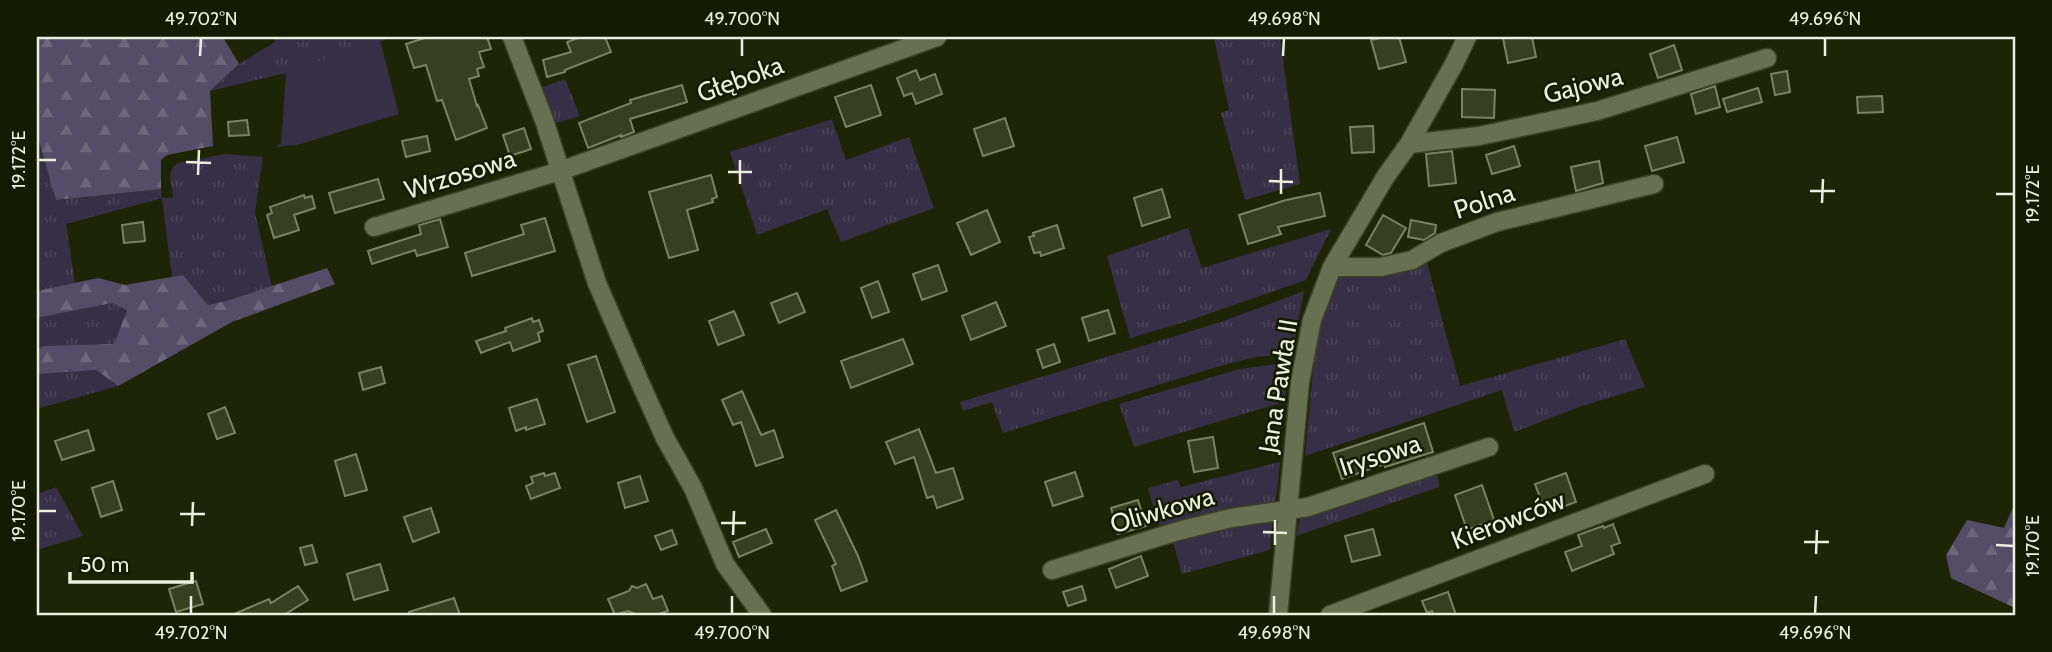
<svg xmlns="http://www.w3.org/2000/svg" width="2052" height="652" viewBox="0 0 2052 652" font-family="Cabin,sans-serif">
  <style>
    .grass { fill: url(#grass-tufts) }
    .forest { fill: url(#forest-firs) }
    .garden { fill: #362f45 }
    .building { fill: #373f21; stroke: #798361; stroke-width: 2 }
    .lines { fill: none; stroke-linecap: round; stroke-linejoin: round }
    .minor-casing { stroke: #3b4124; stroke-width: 21 }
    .minor { stroke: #687052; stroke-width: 18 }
    .ticks { fill: none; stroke: #ebf0de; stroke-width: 2.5 }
    .labels { text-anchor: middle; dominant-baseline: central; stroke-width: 5; stroke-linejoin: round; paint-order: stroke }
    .street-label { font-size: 26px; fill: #ebf0de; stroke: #151b00 }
    .neatline { fill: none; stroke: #ebf0de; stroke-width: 2.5 }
    .ticks-label { font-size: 18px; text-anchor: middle; fill: #ebf0de }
  </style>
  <defs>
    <pattern id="grass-tufts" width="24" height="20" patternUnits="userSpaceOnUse" patternTransform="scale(1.75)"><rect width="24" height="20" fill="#362f45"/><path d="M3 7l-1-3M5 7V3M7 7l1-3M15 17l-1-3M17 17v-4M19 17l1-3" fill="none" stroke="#4a4357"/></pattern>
    <pattern id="forest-firs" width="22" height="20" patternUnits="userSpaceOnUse" patternTransform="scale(1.75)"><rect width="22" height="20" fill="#554d67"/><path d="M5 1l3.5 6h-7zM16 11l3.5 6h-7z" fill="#6e677c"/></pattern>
  </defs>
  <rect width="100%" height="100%" fill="#1e2506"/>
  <path class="grass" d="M274 37H393L286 73 210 91 239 64 275 42Z
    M1214 37H1280L1300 184 1245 200 1221 113 1229 110Z
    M565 79 580 116 553 124 541 88Z
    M832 119 846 160 909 137 934 208 841 242 827 209 757 235 730 152Z
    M37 135 57 200 161 189 162 198 173 197C172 184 165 171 178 163L225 154 263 157 255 213 272 286 226 301 208 305 183 275 172 277 162 198 66 224 75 283 37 291Z
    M1188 228 1202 268 1331 229 1306 280 1185 322 1130 338 1107 256Z
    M1426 259 1460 386 1625 339 1645 387 1582 406 1514 432 1502 390 1305 456 1316 338 1329 294 1338 270Z
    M1304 291 1292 353 1256 357 1220 366 1003 433 992 402 963 411 960 402 1221 322Z
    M112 303 127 309 114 345 43 346 37 350V318Z
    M1283 363 1289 364 1284 402 1134 447 1119 404 1240 369Z
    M96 370 118 386 37 409 38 373Z
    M1280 462 1275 508 1161 532 1148 488 1178 480 1181 487Z
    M1437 469 1439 487 1296 536 1300 518 1304 513Z
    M56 487 83 536 37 550V494Z
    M1273 516 1270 550 1182 574 1172 538Z"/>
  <path class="forest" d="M37 37H223L239 64 210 91 213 146 167 155 161 160V189L56 200 37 134Z
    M327 268 335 284 232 322 118 386 96 370 37 374V350L43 346 114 344 127 310 112 303 37 318V291L98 278 125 285 183 275 208 305 226 301Z
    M2015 503V608L1951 578 1946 555 1967 520 2004 528Z"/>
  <path class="garden" d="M380 40 399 114 297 145 276 147 281 143 286 73Z"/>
  <path class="building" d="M428 37H487L491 49 479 52 484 67 477 69 479 76 469 79 477 106 478 105 487 128 456 140 442 100 437 101 426 65 414 68 406 44Z
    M581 37H605L611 52 565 70V72L547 77 543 60 571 52 567 42Z
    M1385 37H1399L1406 62 1379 69 1371 40Z
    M1510 37H1532L1536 57 1508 63 1503 38Z
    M1674 45 1682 70 1658 78 1650 54Z
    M916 70 920 80 935 74 942 94 916 104 912 93 904 96 897 78Z
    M1787 71 1790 92 1775 95 1771 74Z
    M682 85 687 102 630 119 634 132 621 137V135L588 148 579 123 631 103 630 100Z
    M871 85 881 115 846 127 835 97Z
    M1715 86 1720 107 1696 114 1691 94Z
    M1758 88 1762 102 1727 112 1723 99Z
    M1462 89 1495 90 1494 118 1462 117Z
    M1882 96 1883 112 1858 113 1857 97Z
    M1005 118 1014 146 983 156 974 129Z
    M247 120 249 135 229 136 228 122Z
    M1373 126 1374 152 1352 153 1350 127Z
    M524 128 531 149 510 156 503 135Z
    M427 136 430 151 406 157 402 141Z
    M1677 137 1684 162 1652 171 1645 146Z
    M1514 146 1520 166 1492 174 1486 155Z
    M1452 151 1456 183 1429 186 1426 154Z
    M1599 161 1603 183 1576 191 1571 167Z
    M711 175 717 197 712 199 713 202 687 210 698 250 669 258 649 192Z
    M378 179 384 199 335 213 329 193Z
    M1162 189 1170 217 1142 226 1134 198Z
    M1320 193 1325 216 1278 227 1281 234 1248 244 1239 215 1286 200Z
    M304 195 305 198 312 196 315 208 294 215 299 230 274 238 267 215 272 213 270 207Z
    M987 210 1000 242 971 255 957 223Z
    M1383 215 1406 228 1391 253 1383 255 1366 245Z
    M545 218 555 251 472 276 465 253 524 234 521 225Z
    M440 219 448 247 417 256 415 250 372 264 368 251 421 234 419 225Z
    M1411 220 1436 225 1435 233 1424 240 1408 237Z
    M143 222 145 241 124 243 122 225Z
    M1057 225 1064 248 1041 256 1040 252 1034 253 1029 237 1034 236 1033 233Z
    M938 265 947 291 922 300 913 274Z
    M878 281 889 312 872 318 861 288Z
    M797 293 805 312 779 323 771 303Z
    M996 302 1006 326 971 340 962 316Z
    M1108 310 1115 333 1089 341 1082 318Z
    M734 311 744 335 718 345 709 321Z
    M532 318 533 322 539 320 543 331 538 333 540 341 513 351 510 342 481 353 476 341 506 331 505 328Z
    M903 339 913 364 851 388 841 361Z
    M1054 344 1060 362 1043 368 1037 350Z
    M596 356 615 412 587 422 568 365Z
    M381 367 385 383 363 390 359 373Z
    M742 391 761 435 774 430 783 457 756 466 741 422 733 425 722 400Z
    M537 399 545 424 526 430V427L516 431 509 408Z
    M225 407 235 433 217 439 208 414Z
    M1424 423 1433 452 1385 467 1384 464 1342 479 1333 453Z
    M919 429 936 473 953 468 963 499 937 508 933 496 927 498 914 457 895 464 886 442Z
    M88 430 94 450 62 460 55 441Z
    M1213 437 1218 468 1194 472 1188 441Z
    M356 454 367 490 345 496 335 461Z
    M1075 472 1083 496 1053 506 1045 482Z
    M544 473 545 476 555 473 560 488 531 499 526 486 533 483 531 477Z
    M1566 473 1576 502 1546 513 1535 484Z
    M640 476 648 501 625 508 618 483Z
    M113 481 122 510 101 517 92 488Z
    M1482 485 1494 520 1467 530 1455 495Z
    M1138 500 1146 526 1118 534 1111 508Z
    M431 508 439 532 413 542 404 517Z
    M836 510 858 556 867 581 841 591 832 566 836 564 815 520Z
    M1613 524 1620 543 1611 546 1614 554 1572 571 1565 552 1582 546 1578 535 1603 526 1604 528Z
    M766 529 772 543 739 557 733 542Z
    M1373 529 1380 555 1352 562 1345 536Z
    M672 530 677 544 661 550 655 536Z
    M312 545 317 562 305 565 300 548Z
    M1141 556 1148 576 1116 588 1109 569Z
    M380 564 388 590 354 600 347 574Z
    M196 581 203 604 176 612 169 589Z
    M646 584 653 599 662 596 668 611 656 615H638L628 611 615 615 608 599 629 591 632 586 637 588Z
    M298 586 308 600 284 615H232L269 599 271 603Z
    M1082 586 1086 600 1068 606 1063 592Z
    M1448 592 1456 615H1434L1432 611 1427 613 1422 601Z
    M454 598 460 615H410L409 612Z"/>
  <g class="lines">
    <defs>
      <path id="minor" d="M512 37 544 120 597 283 638 378 665 438 693 488 725 564 762 615
        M1409 144 1479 136 1597 111 1767 58
        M374 227 560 171 937 37
        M1332 267H1381L1412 260 1441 243 1497 222 1654 184
        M1052 570 1178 531 1231 518 1308 507 1489 447
        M1278 615 1300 382 1312 320 1332 267 1386 176 1409 144 1454 64 1467 37
        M1330 615 1705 474"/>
    </defs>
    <use href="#minor" class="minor-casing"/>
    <use href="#minor" class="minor"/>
  </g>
  <path class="ticks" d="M200 56 201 38M742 56V38M1283 56 1284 38M1825 56V38M38 160H56M186 162 211 163M728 172H752M198 175 199 150M1269 181 1293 182M740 184V160M1810 191H1835M1281 194V169M1996 194H2014M1822 203 1823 179M38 511H56M180 514H205M721 523H746M192 526 193 502M1263 532 1287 533M733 535 734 511M1804 542H1829M1275 545V520M1996 545 2014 546M1816 554 1817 530M191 614V596M732 614V596M1274 614V596M1815 614 1816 596"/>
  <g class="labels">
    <g class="street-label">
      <text transform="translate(740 79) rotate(-20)">Głęboka</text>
      <text transform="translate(1583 85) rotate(-14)">Gajowa</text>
      <text transform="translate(460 174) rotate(-17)">Wrzosowa</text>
      <text transform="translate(1484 201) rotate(-18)">Polna</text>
      <text transform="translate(1278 386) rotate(-81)">Jana Pawła II</text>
      <text transform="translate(1380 455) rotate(-18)">Irysowa</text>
      <text transform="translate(1162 510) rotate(-16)">Oliwkowa</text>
      <text transform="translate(1508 520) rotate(-21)">Kierowców</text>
    </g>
  </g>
  <rect width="2052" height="652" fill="none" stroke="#151b00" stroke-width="77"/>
  <path d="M70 572v10h122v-10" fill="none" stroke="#ebf0de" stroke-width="3.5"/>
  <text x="80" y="572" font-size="21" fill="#ebf0de" stroke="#151b00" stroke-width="5" paint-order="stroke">50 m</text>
  <rect x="38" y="38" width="1976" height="576" class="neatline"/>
  <g class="ticks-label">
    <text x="201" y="25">49.702°N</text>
    <text x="742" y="25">49.700°N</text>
    <text x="1284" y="25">49.698°N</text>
    <text x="1825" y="25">49.696°N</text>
    <text transform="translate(19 160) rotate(-90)" y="6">19.172°E</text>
    <text transform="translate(2033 194) rotate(-90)" y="6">19.172°E</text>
    <text transform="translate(19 511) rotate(-90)" y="6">19.170°E</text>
    <text transform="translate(2033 546) rotate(-90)" y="6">19.170°E</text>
    <text x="191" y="639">49.702°N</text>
    <text x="732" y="639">49.700°N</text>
    <text x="1274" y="639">49.698°N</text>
    <text x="1815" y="639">49.696°N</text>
  </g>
</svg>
